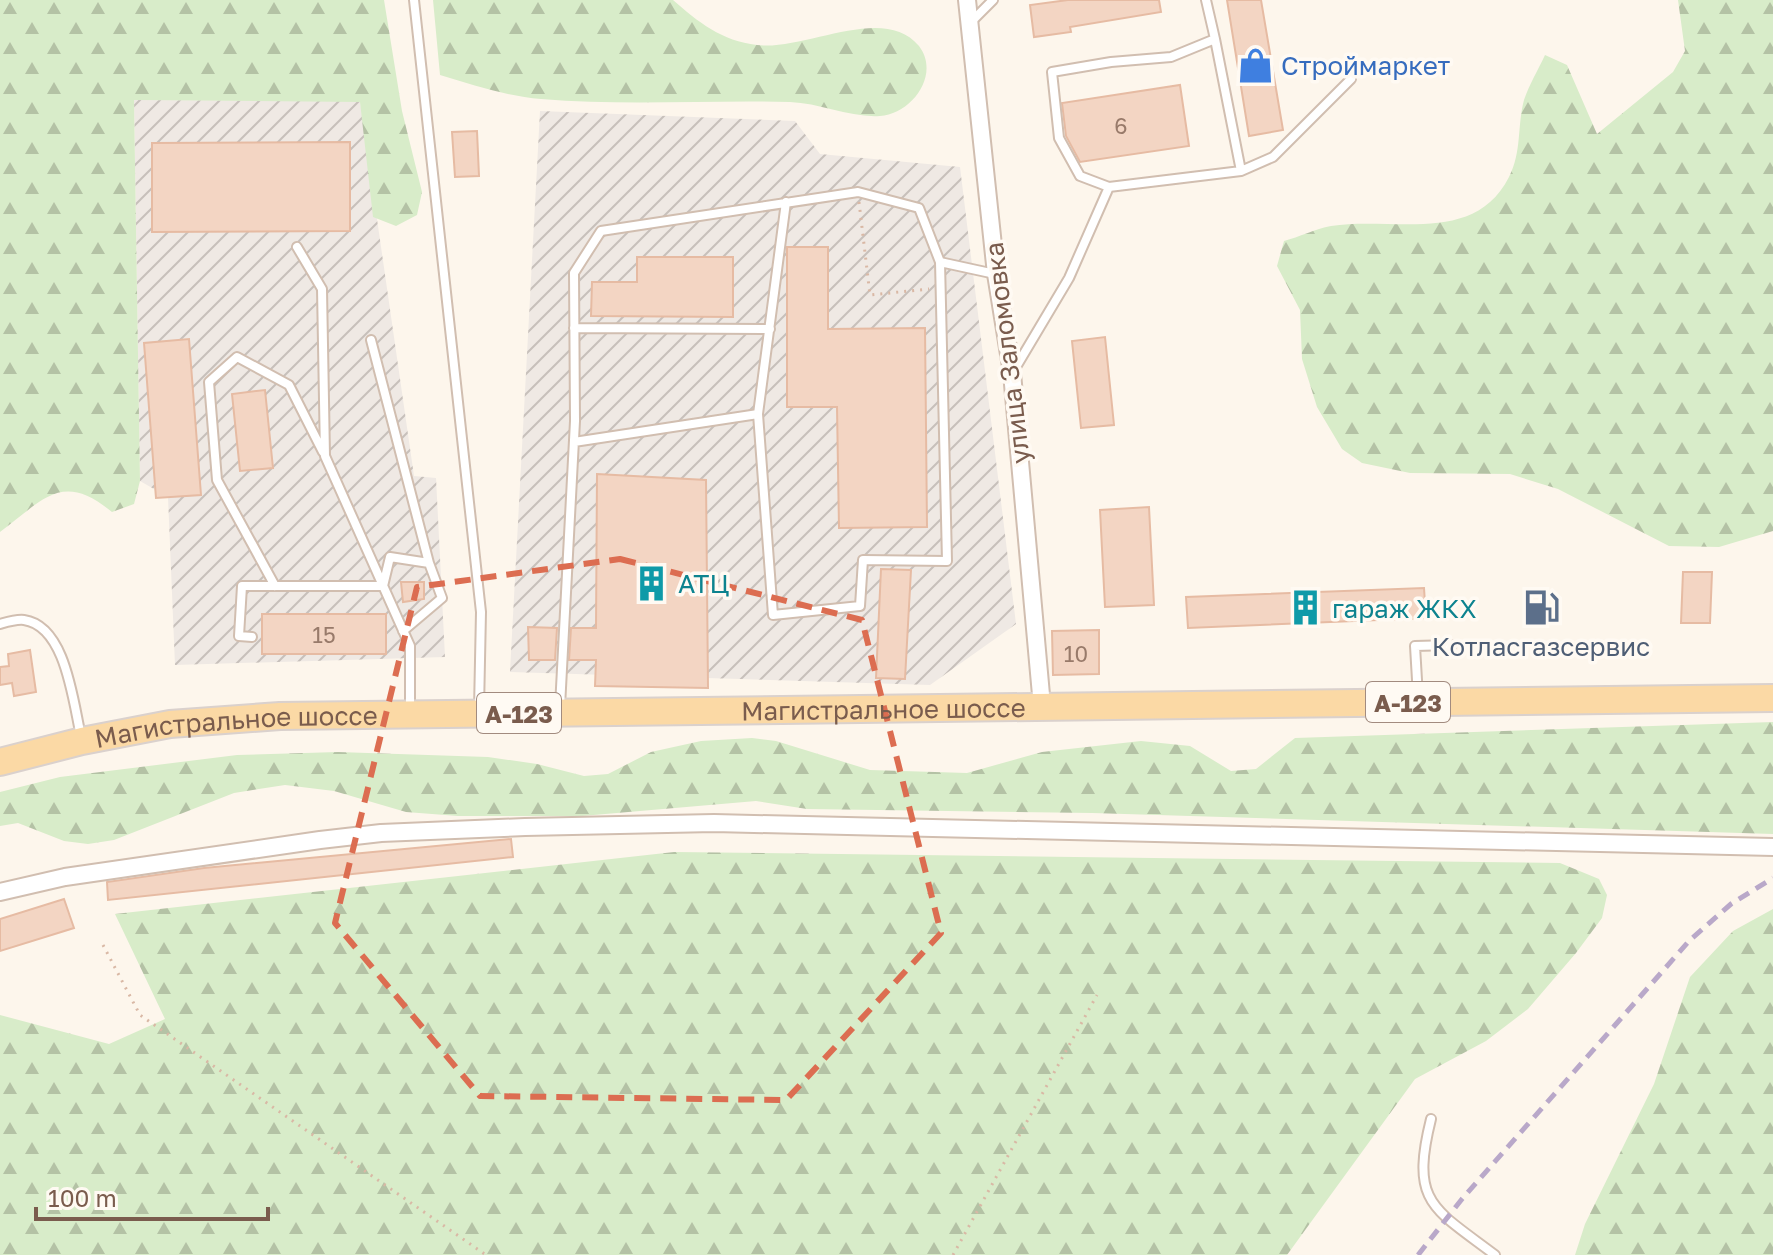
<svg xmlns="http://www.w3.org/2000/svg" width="1773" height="1255" viewBox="0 0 1773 1255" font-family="'Golos Text',sans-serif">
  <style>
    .industrial { fill: url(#industrial-furrows) }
    .forest { fill: url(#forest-firs) }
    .building { fill: #f3d5c3; stroke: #e6bba3; stroke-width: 2 }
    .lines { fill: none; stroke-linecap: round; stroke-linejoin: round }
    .service-casing { stroke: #d1beb0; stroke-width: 12 }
    .minor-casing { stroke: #d1beb0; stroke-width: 20 }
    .primary-casing { stroke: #dad1cd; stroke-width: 30 }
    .path { stroke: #d9b8a5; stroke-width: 3; stroke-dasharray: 2 6; stroke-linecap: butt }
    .service { stroke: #fff; stroke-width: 8 }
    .minor { stroke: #fff; stroke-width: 16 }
    .primary { stroke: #fbd9a5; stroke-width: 26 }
    .rail { stroke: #b9a8c9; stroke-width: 5; stroke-dasharray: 12 8; stroke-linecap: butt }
    .marked { fill: none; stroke: #dc6d51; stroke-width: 6; stroke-dasharray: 16 10; stroke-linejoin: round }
    .labels { text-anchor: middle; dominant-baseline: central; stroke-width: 7; stroke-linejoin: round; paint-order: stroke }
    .number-label { font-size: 22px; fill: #987a6a }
    .shield { fill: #fffaf3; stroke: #a28b7f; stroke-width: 2 }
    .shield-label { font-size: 24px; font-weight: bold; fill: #7a5c4d }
    .shop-label { font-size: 26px; fill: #366cbe; stroke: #fffaf3; text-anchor: start }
    .street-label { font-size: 26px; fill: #7a5c4d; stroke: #fffaf3 }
    .culture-label { font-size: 26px; fill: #0d838f; stroke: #fffaf3; text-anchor: start }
    .service-label { font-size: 26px; fill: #4e5e75; stroke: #fffaf3 }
  </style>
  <defs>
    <pattern id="industrial-furrows" width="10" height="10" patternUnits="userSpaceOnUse" patternTransform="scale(2)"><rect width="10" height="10" fill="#efe9e4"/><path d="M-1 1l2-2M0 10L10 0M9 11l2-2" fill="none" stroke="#c7c0bb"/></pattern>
    <pattern id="forest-firs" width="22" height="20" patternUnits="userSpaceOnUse" patternTransform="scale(2)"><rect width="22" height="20" fill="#d8ecc9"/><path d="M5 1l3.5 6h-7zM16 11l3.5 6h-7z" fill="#b4c2a5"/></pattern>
  </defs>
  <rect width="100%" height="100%" fill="#fdf6ec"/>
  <path class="industrial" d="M134 100 360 101 414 476 436 478 445 657 175 665 168 497 140 481Z
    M540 111 795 121 820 154 960 167 1016 624 930 685 510 672Z"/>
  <path class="forest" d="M0 0H384L402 111 422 192 417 215 396 226 373 217 360 102 134 100 140 481 134 504 112 512C62 471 44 499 0 532Z
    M433 0H673C698 22 722 41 757 45 805 51 884 3 919 46 941 75 911 114 880 116 851 118 820 103 790 102 707 100 623 106 541 99 506 96 473 85 440 75Z
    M1678 0H1773V531L1719 547 1669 546 1558 489 1510 474 1410 473 1362 463 1342 449 1317 407 1302 359 1300 310 1277 266 1284 241C1299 237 1315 229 1331 226 1392 216 1474 246 1509 177 1522 152 1517 126 1524 100 1529 85 1538 70 1545 55L1567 65 1597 134 1673 72 1685 51Z
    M1773 722V834L1092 813 807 809 756 801 582 816H458L406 812 334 791 285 785 234 793 114 840 88 844 64 841 18 823 0 826V792L60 777 237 755 338 752 488 757 537 764 584 776 608 774 651 752 701 741 752 738 776 741 870 770 967 773 1042 752 1141 741 1190 746 1231 771 1256 769 1295 738Z
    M674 852 1560 863 1599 879 1607 895 1602 918 1576 953 1528 1009 1486 1041 1415 1079 1287 1255H0V1015L109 1044 165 1019 115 914Z
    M1773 909V1255H1575L1585 1224 1654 1084 1690 977 1733 931Z"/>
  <path class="building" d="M1068 0H1159L1161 12 1070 27 1071 32 1034 37 1030 5Z
    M1227 0H1261L1283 130 1249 136Z
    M1180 85 1189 146 1080 162 1066 136 1062 103Z
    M477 131 479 176 455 177 452 132Z
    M350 142V231L152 232V143Z
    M787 247H828V329L925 328 927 527 839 528 837 407H787Z
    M637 257H733V317L591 316 592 282H637Z
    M1105 337 1114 425 1081 428 1072 341Z
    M189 339 201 495 156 498 144 343Z
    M265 390 273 468 240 471 232 394Z
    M597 474 706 480 708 688 595 686 596 660H569L571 628H596Z
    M1149 507 1154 605 1105 607 1100 510Z
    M881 569 911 570 905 679 876 678Z
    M1683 572H1712L1710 623H1681Z
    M401 582H424V599L403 602Z
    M1424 588 1426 618 1188 628 1186 597Z
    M262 614H386V654H262Z
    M528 627 557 628 555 660H529Z
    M1099 630V674L1053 675 1052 631Z
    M30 650 36 692 14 696 12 683 0 685V667L9 666 8 654Z
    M511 839 513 857 108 900 107 882 204 868Z
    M64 899 74 928 0 951V919Z"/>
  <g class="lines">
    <defs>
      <path id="service" d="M414 0 481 612 479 709
        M971 22 993 0
        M1215 39 1241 171
        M1109 187 1080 176 1059 138 1052 72 1111 62 1171 57 1215 39 1206 0
        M297 247 322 289 325 456 410 646V710
        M574 328 770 329
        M371 340 429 563
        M1013 372 1069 278 1109 187 1241 171 1273 157 1351 79
        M758 414 786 202
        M574 442 758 414 773 615 860 606 863 560 947 561 940 262
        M275 586 217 480 209 382 237 357 289 385 323 452
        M0 624C7 622 17 619 24 620 66 626 73 702 81 736
        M252 637 239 636 242 586H383L390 557 429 563 442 598 403 631
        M1418 697 1415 646 1452 645
        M560 707 575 421 574 273 601 231 858 192 919 208 940 262 995 274
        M1431 1119C1410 1203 1433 1208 1495 1255"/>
      <path id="minor" d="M967 0 996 274 1012 373 1042 706
        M0 892 65 877 320 840 381 833 525 827 714 823 1773 847"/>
      <g id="primary">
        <path id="s1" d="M0 762 82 741 170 724 280 716 1773 698"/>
      </g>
    </defs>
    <use href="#service" class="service-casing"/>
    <use href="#minor" class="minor-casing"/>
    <use href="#primary" class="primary-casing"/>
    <path class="path" d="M859 202 870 295 929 289
      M103 945 140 1015 486 1255
      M953 1255 1097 995"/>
    <use href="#service" class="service"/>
    <use href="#minor" class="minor"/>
    <use href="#primary" class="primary"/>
    <path class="rail" d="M1418 1255 1462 1199 1690 940 1731 904 1773 878"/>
  </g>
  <path class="marked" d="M620 559 862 620 941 933 786 1100 480 1096 335 923 417 587Z"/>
  <defs>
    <symbol id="shop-bare" viewBox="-9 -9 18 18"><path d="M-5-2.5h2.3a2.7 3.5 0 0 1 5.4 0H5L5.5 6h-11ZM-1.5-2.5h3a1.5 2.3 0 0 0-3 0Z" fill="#3f7fe0" stroke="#fffaf3" stroke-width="2.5" paint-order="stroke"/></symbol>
    <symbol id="building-bare" viewBox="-9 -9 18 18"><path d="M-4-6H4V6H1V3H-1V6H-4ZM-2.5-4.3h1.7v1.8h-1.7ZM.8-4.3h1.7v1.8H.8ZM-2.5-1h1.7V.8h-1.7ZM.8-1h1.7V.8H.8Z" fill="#0f9aa8" stroke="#fffaf3" stroke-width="2.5" paint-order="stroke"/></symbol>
    <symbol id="fuel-bare" viewBox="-9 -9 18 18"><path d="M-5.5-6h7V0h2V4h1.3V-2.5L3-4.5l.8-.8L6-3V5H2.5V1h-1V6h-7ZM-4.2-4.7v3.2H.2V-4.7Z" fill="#5c6f8a" stroke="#fffaf3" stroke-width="2.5" paint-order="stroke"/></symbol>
  </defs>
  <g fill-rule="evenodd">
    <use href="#shop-bare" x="1230" y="40" width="51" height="51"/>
    <use href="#building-bare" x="626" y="558" width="51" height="51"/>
    <use href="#fuel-bare" x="1516" y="582" width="51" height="51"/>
    <use href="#building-bare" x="1280" y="582" width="51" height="51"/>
  </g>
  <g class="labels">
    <g class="number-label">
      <text x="1121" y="125">6</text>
      <text x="324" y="634">15</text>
      <text x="1076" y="653">10</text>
    </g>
    <g class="shield">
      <rect x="1366" y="682" width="84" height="40" rx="6"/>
      <rect x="477" y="693" width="84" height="40" rx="6"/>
    </g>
    <g class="shield-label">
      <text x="1408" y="702">А-123</text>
      <text x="519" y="713">А-123</text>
    </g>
    <g class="shop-label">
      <text x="1281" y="65">Строймаркет</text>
    </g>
    <g class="street-label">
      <text transform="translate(1007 353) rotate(-97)">улица Заломовка</text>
      <text stroke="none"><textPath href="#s1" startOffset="888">Магистральное шоссе</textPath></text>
      <text stroke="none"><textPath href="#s1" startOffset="240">Магистральное шоссе</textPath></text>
    </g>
    <g class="culture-label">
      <text x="678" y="583">АТЦ</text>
      <text x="1332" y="608">гараж ЖКХ</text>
    </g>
    <g class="service-label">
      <text x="1541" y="646">Котласгазсервис</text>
    </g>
  </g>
  <path d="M36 1207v12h232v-12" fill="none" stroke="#7a5c4d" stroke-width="4"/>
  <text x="48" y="1207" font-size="24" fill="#7a5c4d" stroke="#fffaf3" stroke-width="6" paint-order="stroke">100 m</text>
</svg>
